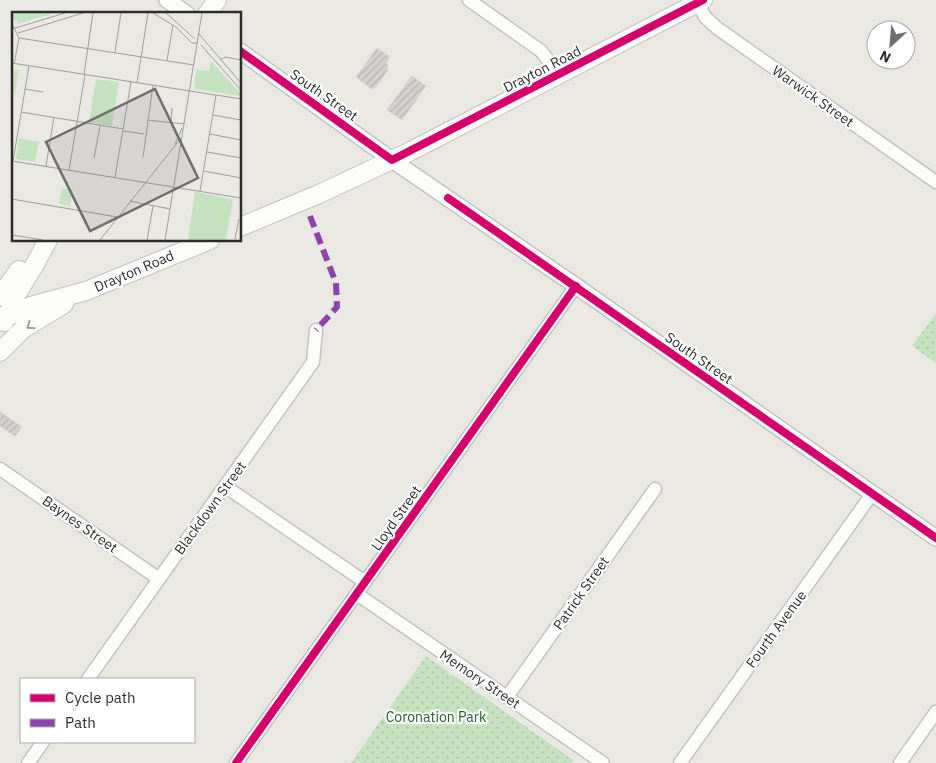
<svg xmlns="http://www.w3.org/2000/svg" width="936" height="763" viewBox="0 0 936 763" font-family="'IBM Plex Sans',sans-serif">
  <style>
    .park { fill: url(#park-dots) }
    .building { fill: url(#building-hatch); stroke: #d4d3cf }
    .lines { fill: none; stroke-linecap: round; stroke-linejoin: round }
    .minor-casing { stroke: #c4c3c2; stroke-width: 15 }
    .tertiary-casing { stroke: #c4c3c2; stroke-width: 18 }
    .secondary-casing { stroke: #c4c3c2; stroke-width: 20 }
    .minor { stroke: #fcfcfb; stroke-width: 12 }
    .tertiary { stroke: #fcfcfb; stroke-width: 15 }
    .secondary { stroke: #fcfcfb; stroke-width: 18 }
    .quiet { stroke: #8e44ad; stroke-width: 6; stroke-dasharray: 12 6; stroke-linecap: butt }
    .cycleway-casing { stroke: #fff; stroke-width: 11 }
    .cycleway { stroke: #d6006c; stroke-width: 8 }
    .oneway { stroke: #9e9e9e }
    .labels { text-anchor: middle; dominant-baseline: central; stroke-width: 4.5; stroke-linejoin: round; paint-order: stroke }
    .street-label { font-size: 14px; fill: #2c2c2c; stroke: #fff }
    .park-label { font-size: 14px; fill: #226324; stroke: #fff }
    .inset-road { fill: none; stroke: #9d9d9a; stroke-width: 1 }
    .view { fill: #6e6e6c; fill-opacity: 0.15; stroke: #6e6e6c; stroke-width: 2.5 }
    .inset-edge { fill: none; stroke: #2c2c2c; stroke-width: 2.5 }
  </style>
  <defs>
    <pattern id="park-dots" width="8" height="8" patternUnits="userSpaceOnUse" patternTransform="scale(1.25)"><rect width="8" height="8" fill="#c5e2bf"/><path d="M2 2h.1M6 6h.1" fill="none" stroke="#a9c2a4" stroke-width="1.8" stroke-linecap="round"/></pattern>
    <pattern id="building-hatch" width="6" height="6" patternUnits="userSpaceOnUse" patternTransform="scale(1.25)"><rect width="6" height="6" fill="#d2d1ce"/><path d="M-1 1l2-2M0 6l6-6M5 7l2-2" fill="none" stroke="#b4b4b1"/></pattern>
  </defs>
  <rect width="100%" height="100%" fill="#e9e8e3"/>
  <path class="park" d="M936 313V363L912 346Z
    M426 656 573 760 570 763H351Z"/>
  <path class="building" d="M377 48 390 57 386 63 388 65 387 68 388 70 374 89 373 88 372 89 356 77Z
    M412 76 426 86 402 120 387 110Z
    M0 412 22 427 15 436 0 426Z"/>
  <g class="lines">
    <defs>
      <path id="minor" d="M469 0 541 51 559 74
        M698 3 705 17 717 28 936 182
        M0 469 159 579
        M226 487 365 582
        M357 594 603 763
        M88 679 313 362 316 330
        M507 697 655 489
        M28 763 43 742
        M236 763 576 286
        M680 763 872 494
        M900 763 936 712"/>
      <path id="tertiary" d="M167 0 187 14
        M240 51 392 160 576 286 936 538"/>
      <path id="secondary" d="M207 14 217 0
        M240 227 319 194 411 151 703 0
        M0 296 19 270
        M0 320 31 306 86 291 210 240
        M4 322 16 295 34 266 48 240
        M0 352 23 329 64 304"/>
    </defs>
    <use href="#minor" class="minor-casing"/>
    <use href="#tertiary" class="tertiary-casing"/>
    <use href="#secondary" class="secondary-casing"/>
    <use href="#minor" class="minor"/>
    <use href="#tertiary" class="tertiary"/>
    <use href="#secondary" class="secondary"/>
    <path class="quiet" d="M310 216 336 283 337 307 316 330"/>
    <defs>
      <path id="cycleway" d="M240 51 392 160 703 0
        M448 198 936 538
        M236 763 576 286"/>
    </defs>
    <use href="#cycleway" class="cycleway-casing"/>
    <use href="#cycleway" class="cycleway"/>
  </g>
  <defs><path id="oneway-chevron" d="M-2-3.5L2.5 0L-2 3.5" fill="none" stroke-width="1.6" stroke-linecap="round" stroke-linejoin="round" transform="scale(1.25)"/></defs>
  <use class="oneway" href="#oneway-chevron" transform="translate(30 326) rotate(145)"/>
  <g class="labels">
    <g class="street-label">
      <text transform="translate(542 69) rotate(-27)">Drayton Road</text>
      <text transform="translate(324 95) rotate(35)">South Street</text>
      <text transform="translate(813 96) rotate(35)">Warwick Street</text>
      <text transform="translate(134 271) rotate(-23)">Drayton Road</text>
      <text transform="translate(699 358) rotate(35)">South Street</text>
      <text transform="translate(210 508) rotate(-54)">Blackdown Street</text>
      <text transform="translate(396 518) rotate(-55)">Lloyd Street</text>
      <text transform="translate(80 524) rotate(35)">Baynes Street</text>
      <text transform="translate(581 593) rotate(-55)">Patrick Street</text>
      <text transform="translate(776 629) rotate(-54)">Fourth Avenue</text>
      <text transform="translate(480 679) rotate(34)">Memory Street</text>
    </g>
    <g class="park-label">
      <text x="436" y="717">Coronation Park</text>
    </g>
  </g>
  <g transform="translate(12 12)">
    <rect width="229" height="229" fill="#e9e8e3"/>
    <path d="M183 180 221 187 214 228H176Z" fill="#c5e2bf"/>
    <path d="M210 194 197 228H188L190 211Z" fill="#c5e2bf"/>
    <path d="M0 1H43L5 12V8L0 9ZM199 49 229 82V84L182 77 184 57 197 59ZM84 67 107 70 100 114 77 110ZM7 126 27 130 23 150 4 147ZM50 176 61 177 58 194 47 192Z" fill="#c5e2bf"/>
    <path d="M0 57 7 58 3 83 0 82Z" fill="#cde5be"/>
    <path class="inset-road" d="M141 1 164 15 180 31H185M154 1 183 27M0 12 7 26 2 52M0 17 53 1M6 21 71 1M187 22 229 71M7 26 182 53M189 33 229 78M103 40 109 1M155 48 161 13M208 48 213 45 229 48M0 51 229 87M72 62 81 1M125 71 136 1M13 77 31 80M9 100 111 117M201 103 229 108M135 108 172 112M159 111 160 96M111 119 132 122M198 122 229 128M163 132 170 116M195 140 229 146M131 145 141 73M82 146 88 114M0 149 229 186M1 149 17 54M34 154 42 105M57 158 73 63M192 159 229 166M103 165 119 70M188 179 204 83M0 187 105 205M118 189 158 197M0 223 31 228M223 227 227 207M88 228 169 126M135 228 141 194M153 228 190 1"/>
    <path class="view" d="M143 77 186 166 78 219 34 130Z"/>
    <rect width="229" height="229" class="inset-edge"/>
  </g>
  <rect x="20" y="678" width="175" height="65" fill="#ffffff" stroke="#ababab"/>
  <rect x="30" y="694" width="25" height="8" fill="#d6006c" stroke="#ababab"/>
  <text x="65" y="703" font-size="15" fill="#2c2c2c">Cycle path</text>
  <rect x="30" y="719" width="25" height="8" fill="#8e44ad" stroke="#ababab"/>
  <text x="65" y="728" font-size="15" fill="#2c2c2c">Path</text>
  <g transform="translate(891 45) rotate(206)"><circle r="24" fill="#ffffff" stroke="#ababab"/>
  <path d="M0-4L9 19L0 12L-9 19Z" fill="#6e6e6c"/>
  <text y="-8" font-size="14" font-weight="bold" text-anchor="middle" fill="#2c2c2c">N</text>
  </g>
</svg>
